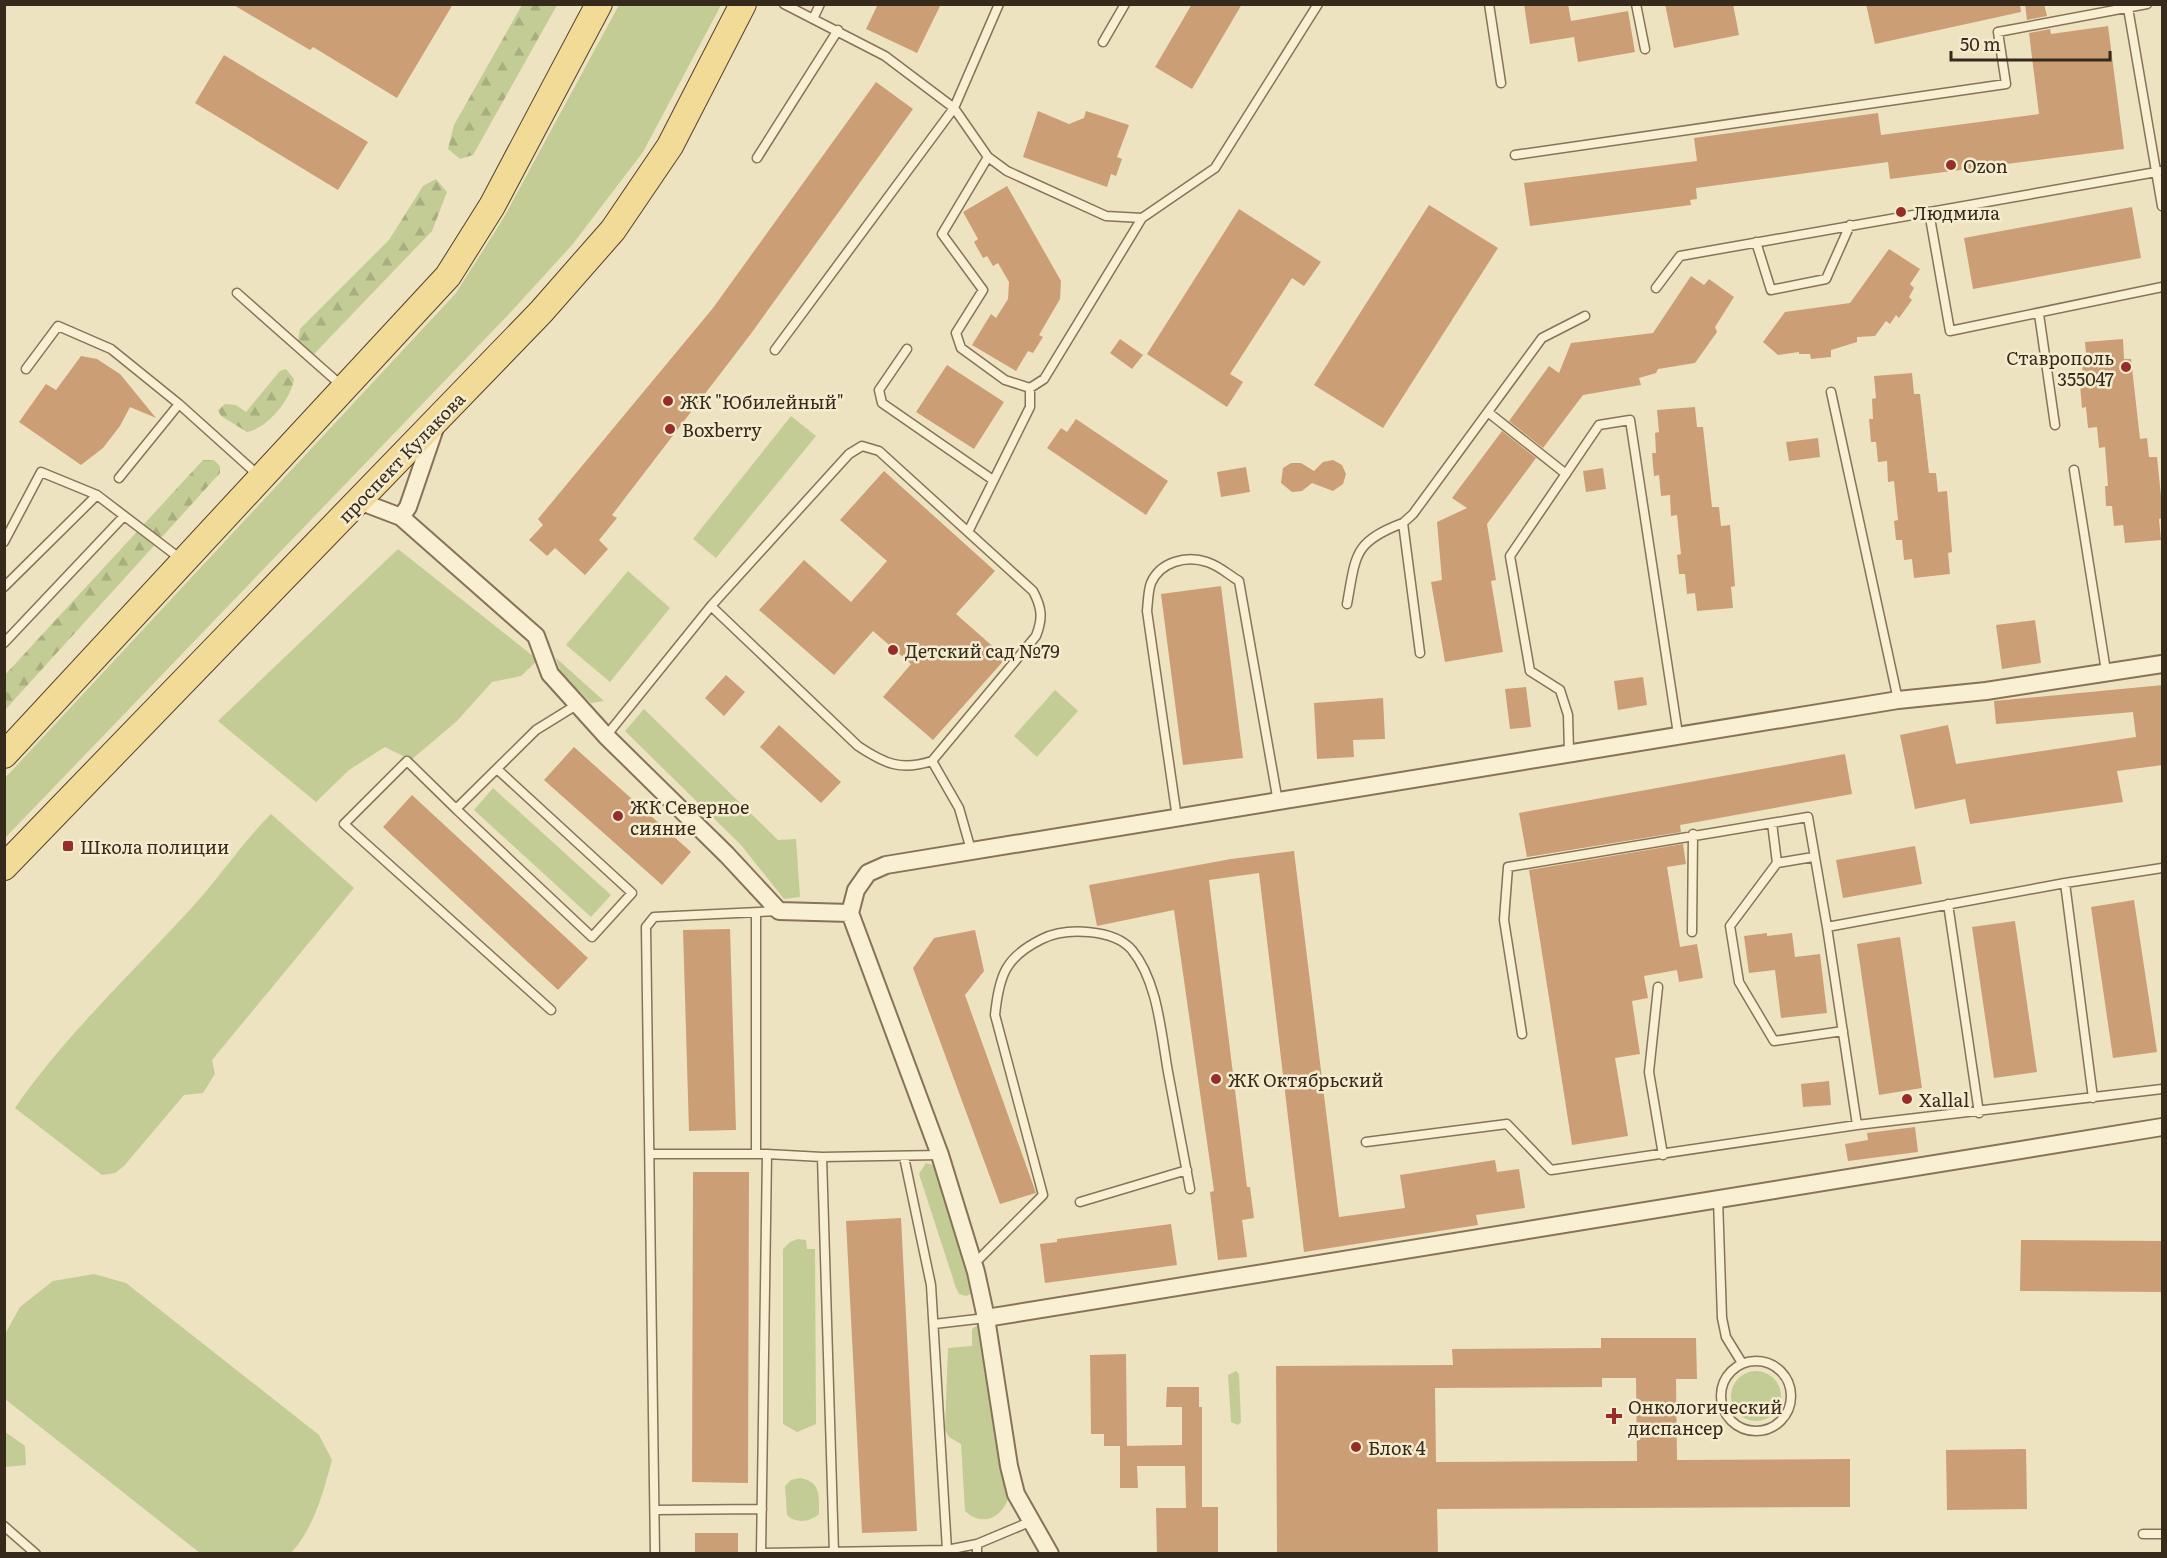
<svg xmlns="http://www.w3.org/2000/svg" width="2167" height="1558" viewBox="0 0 2167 1558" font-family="Literata,serif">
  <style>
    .green { fill: #c2cc94 }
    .forest { fill: url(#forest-firs) }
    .building { fill: #cc9e75; fill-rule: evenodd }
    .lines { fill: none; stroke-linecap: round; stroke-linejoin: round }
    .lane-casing { stroke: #877358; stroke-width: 11 }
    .street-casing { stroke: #877358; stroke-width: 20 }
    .primary-casing { stroke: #54412c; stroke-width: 28 }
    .lane { stroke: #f9efd3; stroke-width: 8 }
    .street { stroke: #f9efd3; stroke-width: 16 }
    .primary { stroke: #f2da97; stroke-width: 26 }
    .poi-dot { fill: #962d28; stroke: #f5eccf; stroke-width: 2 }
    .labels { text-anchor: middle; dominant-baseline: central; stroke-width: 5; stroke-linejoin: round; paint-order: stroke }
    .poi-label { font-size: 18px; fill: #362a1c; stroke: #f5eccf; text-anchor: start }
    .street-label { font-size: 18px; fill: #362a1c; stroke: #f5eccf }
  </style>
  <defs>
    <pattern id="forest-firs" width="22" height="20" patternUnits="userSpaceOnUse" patternTransform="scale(1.5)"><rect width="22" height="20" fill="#c2cc94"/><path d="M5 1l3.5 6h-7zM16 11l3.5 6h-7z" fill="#a7af7f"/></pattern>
  </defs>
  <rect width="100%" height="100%" fill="#eee3c0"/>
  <path class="green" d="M619 5H721L643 152 572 245 507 316 5 838V778L456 293 503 219Z
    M791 416 816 436 716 558 693 539Z
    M398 549 538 660 521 676 492 682 457 721 411 760 385 747 349 770 316 802 218 721Z
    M628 571 670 608 610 682 566 645Z
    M556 658 604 701 591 703 561 674Z
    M1055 690 1078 711 1037 757 1014 736Z
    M644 709 778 840 796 839 800 897 784 899 741 845 625 731Z
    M493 788 611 895 591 917 474 810Z
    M271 814 354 888 212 1060 215 1074 203 1093 184 1095 124 1166 115 1173 102 1175 15 1108C64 1037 127 978 185 915 216 883 240 845 271 814Z
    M926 1163 936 1166 973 1293 966 1296 959 1294 956 1288 919 1174Z
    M798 1239 806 1240 807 1249H815L816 1424 797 1432 783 1424V1249L790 1242Z
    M94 1274 126 1283 319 1435 332 1460C323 1493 314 1528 291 1553H200L5 1399V1334L20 1307 53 1281Z
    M979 1324 983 1325 1009 1496C1003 1517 983 1528 965 1511L961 1444 949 1437 945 1430 948 1348 972 1346V1329Z
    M1236 1371 1239 1374 1241 1422 1238 1425 1231 1422 1228 1375Z
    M1731 1396a25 25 0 1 1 50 0a25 25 0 1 1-50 0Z
    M4 1431 25 1446 26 1465 5 1467Z
    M800 1478C821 1482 819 1495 819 1514 810 1522 796 1524 787 1515L785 1486 791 1480Z"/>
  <path class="forest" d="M522 5H557L473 155 460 159 448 149 454 125Z
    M436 179 447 192 432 231 314 354 302 349 298 342 300 329 389 240 423 186Z
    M286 369 294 379C291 399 268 428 247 432L221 416 218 410 225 404 236 405 246 412 280 371Z
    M203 460H214L220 466V473L5 710 4 676Z"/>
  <path class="building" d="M232 4H453L397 98 313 47 310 50Z
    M878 4H941L917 53 866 29Z
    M1192 4H1242L1192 89 1155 67Z
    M1524 4H1568L1571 21 1628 11 1635 52 1578 62 1574 37 1530 44Z
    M1665 4H1733L1739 35 1674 48Z
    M1866 4H2020L2021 12 1875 44Z
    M2025 4H2044L2047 16 2027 20Z
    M2108 26 2124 149 1890 179 1888 162 1696 188 1697 199 1690 200 1691 205 1530 226 1524 183 1697 161 1694 138 1878 113 1881 135 2039 114 2029 33 2050 29 2051 34Z
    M224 55 368 142 338 190 195 103Z
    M876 82 913 109 750 335 612 515 617 518 599 540 608 549 585 575 555 548 547 556 529 540 543 525 538 519 713 308Z
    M1038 111 1069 124 1084 118 1086 111 1129 125 1117 157 1122 159 1116 176 1111 174 1107 187 1023 157Z
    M1007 186 1061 281 1060 299 1039 335 1043 337 1033 353 1028 351 1016 371 972 345 991 314 996 318 1008 299 1009 282 998 263 993 266 987 256 983 258 974 242 978 239 963 212Z
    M1429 205 1498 248 1383 428 1314 385Z
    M2132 207 2141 258 1973 289 1964 238Z
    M1239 209 1321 262 1304 286 1292 278 1230 374 1243 382 1227 407 1147 354Z
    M1889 249 1920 269 1910 284 1914 288 1909 297 1912 300 1899 318 1896 315 1890 324 1886 321 1875 336 1857 337V342L1831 350V357L1811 359 1810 354H1799V352L1778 355 1763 342 1785 312 1850 303Z
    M1691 276 1704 285 1709 279 1734 297 1715 327 1717 332 1695 363 1658 369 1656 373 1639 378 1641 385 1583 395 1543 448 1509 421 1549 366 1559 373 1571 343 1653 333Z
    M1120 339 1143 355 1132 369 1110 353Z
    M2123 339 2124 359H2131L2140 439 2147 438 2149 457H2157L2163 515V518L2159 519 2161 540 2125 543 2123 525 2114 526 2112 506H2106L2105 486H2108L2105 447 2099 448 2097 427 2088 428 2086 407 2082 408 2080 385H2084L2082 365 2087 364 2085 342Z
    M81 356 97 359 120 374 156 418 130 407 120 426 103 448 81 465 19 422 46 384 56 390Z
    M947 365 1004 402 974 449 916 412Z
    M1912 373 1914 394H1920L1929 473H1936L1938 492 1947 491 1952 552 1948 553 1950 574 1914 578 1912 559 1904 560 1902 540H1896L1894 521 1898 520 1894 481 1888 482 1887 461 1878 462 1876 442H1871L1869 419H1873L1872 399 1876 398 1874 376Z
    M1695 407 1697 427H1703L1712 507H1719L1721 526 1730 525 1735 586 1731 587 1733 608 1697 611 1695 593 1687 594 1685 574H1679L1677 555 1681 554 1677 515 1671 516 1670 495 1661 496 1659 475 1654 476 1652 453H1656L1655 433 1659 432 1657 410Z
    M1076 419 1168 481 1146 515 1047 448 1061 428 1067 432Z
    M1502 431 1536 458 1487 524 1496 580 1491 581 1503 652 1445 662 1431 582 1442 580 1437 522 1467 508 1452 498Z
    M1818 438 1820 457 1789 461 1786 442Z
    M1333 460 1342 465 1346 474 1343 484 1333 491 1312 483 1302 491 1292 492 1281 483 1283 468 1291 463H1301L1314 471 1323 462Z
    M1246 467 1250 492 1221 497 1217 472Z
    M1603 468 1606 489 1586 492 1583 471Z
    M884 471 995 571 956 614 1006 658 933 740 883 697 911 664 873 631 834 675 759 610 804 560 851 602 887 561 840 520Z
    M1221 586 1243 758 1183 765 1161 594Z
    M2035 620 2041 663 2002 669 1996 625Z
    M726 675 745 692 724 716 705 698Z
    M1643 677 1647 705 1618 710 1614 681Z
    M2163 685V765L2117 771 2123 802 1970 824 1965 799 1915 809 1900 735 1948 725 1956 764 2136 737 2133 712 1996 724 1994 701Z
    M1526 687 1531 727 1510 729 1505 689Z
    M1383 698 1385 739 1353 740 1354 757 1317 759 1314 703Z
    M779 725 841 782 821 803 760 747Z
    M574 747 691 852 662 885 544 780Z
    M1845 754 1852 794 1680 825 1681 832 1527 857 1519 813Z
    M412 795 588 958 558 990 383 827Z
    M1683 844 1686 864 1667 867 1680 947 1697 944 1703 978 1679 982 1677 970 1644 976 1648 998 1632 1001 1640 1054 1615 1058 1628 1136 1572 1145 1529 870Z
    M1915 846 1922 884 1843 898 1836 860Z
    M1294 851 1339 1217 1405 1208 1400 1175 1495 1160 1497 1172 1519 1169 1525 1208 1476 1215 1478 1225 1304 1252 1259 873 1209 880 1247 1187H1250L1254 1218 1242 1220 1247 1257 1218 1260 1210 1192 1214 1191 1174 910 1097 926 1089 885 1231 859Z
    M2134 900 2157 1052 2113 1058 2091 907Z
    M2015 921 2037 1072 1994 1078 1972 927Z
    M730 929 736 1130 689 1131 683 930Z
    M975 930 984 971 965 995 1036 1193 1000 1204 913 968 934 938Z
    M1767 933V936L1792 933 1795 957 1820 954 1827 1013 1781 1018 1775 970 1749 973 1744 936Z
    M1900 937 1922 1088 1879 1095 1857 944Z
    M1829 1081 1831 1105 1803 1107 1801 1084Z
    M1915 1127 1918 1152 1848 1161 1845 1144 1868 1140 1867 1133Z
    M693 1172H749L748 1483 692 1482Z
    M901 1218 917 1531 862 1533 846 1221Z
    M1171 1224 1177 1265 1045 1283 1040 1244 1057 1242V1239Z
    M2021 1240 2163 1241V1292L2020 1291Z
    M1601 1338H1696L1697 1379H1676L1677 1460 1850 1459V1507L1437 1509 1438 1553 1277 1554 1276 1366 1453 1365 1452 1349 1601 1348ZM1602 1378H1636L1637 1461 1436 1462 1435 1388 1602 1387Z
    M1126 1354 1127 1446H1104V1434H1091L1090 1355Z
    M1167 1387H1199V1407H1202V1507H1218V1554H1157L1156 1508H1186L1185 1466H1137L1138 1488H1120V1446L1182 1445V1407H1166Z
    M2026 1449 2027 1509 1947 1510 1946 1450Z
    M695 1533H738V1554H695Z"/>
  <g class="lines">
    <defs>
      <path id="lane" d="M784 4 885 56 954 108 988 157 1007 171 1106 216 1142 218 1215 168 1318 4
        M1489 4 1501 83
        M1636 4 1645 49
        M2128 8 2162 206
        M813 19 820 4
        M1103 42 1125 4
        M1515 155 2006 84 1998 32 2147 4
        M988 157 942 234 983 290 956 333 961 348 1005 380 1030 388 1044 379 1142 218
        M757 158 838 30
        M1929 212 1950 331 2162 287
        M1756 242 1771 290 1826 279 1850 225
        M1656 288 1680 256 2162 171
        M237 293 342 386
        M2039 314 2055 425
        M907 349 879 390 882 403 993 480
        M775 350 954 108 999 4
        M26 369 58 326 111 349 179 404 258 475
        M1831 392 1898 700
        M1489 413 1566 474
        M2074 470 2106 671
        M119 478 179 404
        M968 532 1030 407V388
        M4 542 41 472 97 495
        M4 587 97 495 182 560
        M1347 604C1356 555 1353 542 1403 523
        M4 643 124 516
        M1420 653 1403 523 1413 514 1542 338 1585 316
        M606 736 711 606 849 454 862 446 879 451 1033 591C1042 608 1043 618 1036 636L932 761C901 771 885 764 858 746L711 606
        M1569 752 1568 715 1560 690 1530 671 1510 556 1599 425 1630 420 1678 734
        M932 761 959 808 971 850
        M497 769 632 893 592 937 456 809 536 730 578 704
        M456 809 407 761 344 824 551 1010
        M1177 818 1147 611C1148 602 1148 591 1151 583 1160 562 1186 555 1207 562 1218 565 1229 575 1239 581L1278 802
        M1772 823 1777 863 1730 926 1739 982 1774 1041 1843 1031
        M1777 863 1813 857
        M2065 883 2093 1098
        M1948 904 1979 1113
        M756 913V1154H767L761 1554
        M1692 932 1693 834
        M1658 987 1649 1072 1663 1155
        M1522 1034 1504 920 1508 867 1808 817 1827 927
        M1857 1125 1827 927 2065 883 2162 868
        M1366 1142 1507 1124 1551 1170 1857 1125 2162 1089
        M651 1154H756
        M767 1154 822 1157 940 1155
        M822 1157 834 1553
        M904 1157 931 1285 947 1550
        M1718 1199 1722 1318 1726 1337 1742 1363
        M1080 1202 1187 1170
        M974 1264 1043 1195 995 1015C999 976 1005 957 1042 939 1066 927 1114 929 1132 950 1158 982 1161 1033 1168 1072 1175 1111 1183 1150 1190 1189
        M934 1324 986 1318
        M1721 1396a35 35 0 1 1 70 0a35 35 0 1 1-70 0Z
        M656 1510 762 1509
        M4 1526 36 1554
        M2143 1534H2162
        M977 1544V1554
        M761 1553 947 1550 977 1544 1032 1521
        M655 1554 646 927 654 917 779 911"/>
      <path id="street" d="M359 501 401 517 536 636 550 674 606 736 727 855 779 911 850 913
        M401 517 408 507 435 428
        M986 1318 2162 1127
        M1050 1554 1016 1494 1009 1466 986 1318 976 1272 940 1155 850 913 856 890 868 873 886 865 1898 700 1986 691 2162 664"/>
      <path id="primary" d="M4 755 448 276 492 206 599 4
        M4 867 541 312 613 230 670 146 743 4"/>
    </defs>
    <use href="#lane" class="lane-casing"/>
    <use href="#street" class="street-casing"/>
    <use href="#primary" class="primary-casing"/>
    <use href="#lane" class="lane"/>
    <use href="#street" class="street"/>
    <use href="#primary" class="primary"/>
  </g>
  <g class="poi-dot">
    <circle cx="1951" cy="165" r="6"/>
    <circle cx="1901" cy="212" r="6"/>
    <circle cx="2126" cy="367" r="6"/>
    <circle cx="668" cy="401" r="6"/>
    <circle cx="670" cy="429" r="6"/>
    <circle cx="893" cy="650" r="6"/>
    <circle cx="618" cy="816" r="6"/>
    <rect x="62" y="840" width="12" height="12" rx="3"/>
    <circle cx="1216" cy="1079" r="6"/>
    <circle cx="1907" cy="1099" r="6"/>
    <path d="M1611 1407h6v6h6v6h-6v6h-6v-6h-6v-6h6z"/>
    <circle cx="1356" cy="1447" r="6"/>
  </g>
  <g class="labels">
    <g class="poi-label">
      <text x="1963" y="165">Ozon</text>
      <text x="1913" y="212">Людмила</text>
      <text x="2114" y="357" text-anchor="end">Ставрополь<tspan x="2114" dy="21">355047</tspan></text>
      <text x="680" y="401">ЖК "Юбилейный"</text>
      <text x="682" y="429">Boxberry</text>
      <text x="905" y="650">Детский сад №79</text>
      <text x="630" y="806">ЖК Северное<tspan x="630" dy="21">сияние</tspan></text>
      <text x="80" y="846">Школа полиции</text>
      <text x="1228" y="1079">ЖК Октябрьский</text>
      <text x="1919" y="1099">Xallal</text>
      <text x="1628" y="1406">Онкологический<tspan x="1628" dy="21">диспансер</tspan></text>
      <text x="1368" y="1447">Блок 4</text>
    </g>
    <g class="street-label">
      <text transform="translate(401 457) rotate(-46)">проспект Кулакова</text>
    </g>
  </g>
  <rect width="2167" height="1558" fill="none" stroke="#362a1c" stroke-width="12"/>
  <path d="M1951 51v9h159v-9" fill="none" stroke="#362a1c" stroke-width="3"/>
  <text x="1960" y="51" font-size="18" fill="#362a1c" stroke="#f5eccf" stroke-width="4.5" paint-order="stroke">50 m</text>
</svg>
